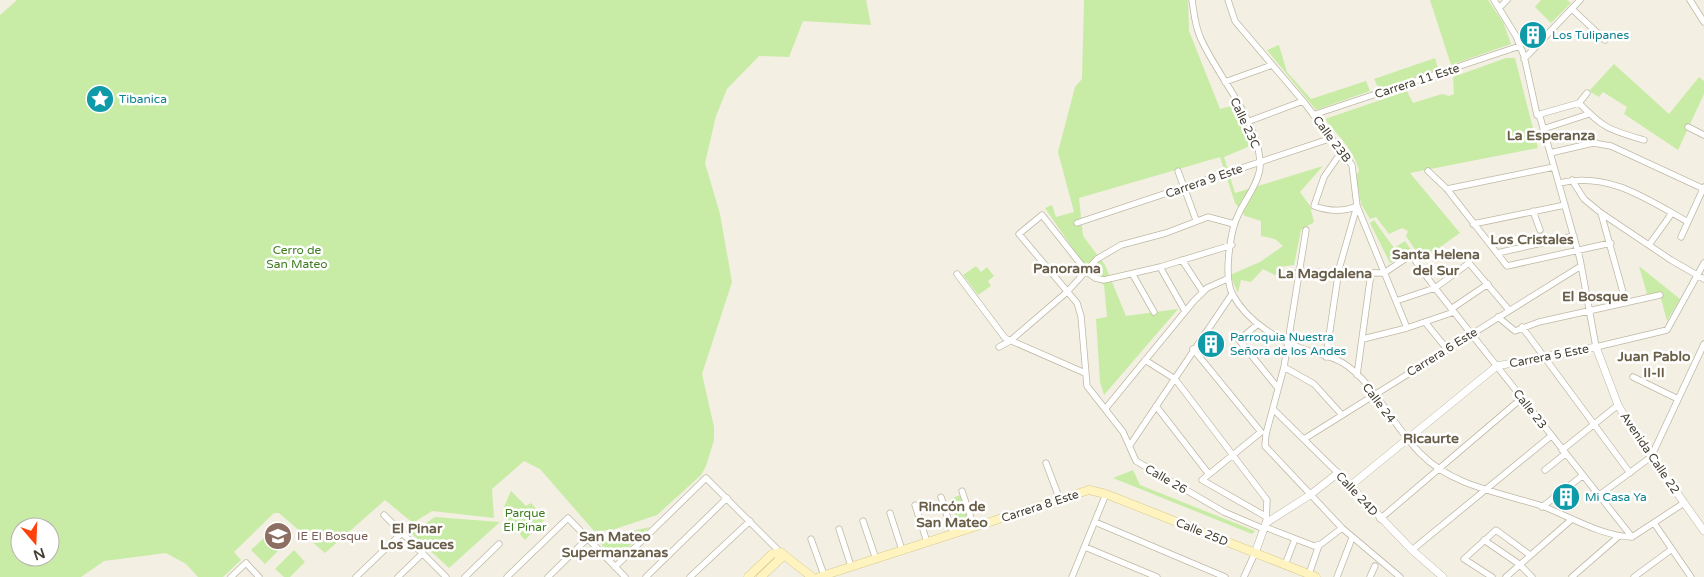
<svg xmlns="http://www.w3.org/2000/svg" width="1704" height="577" viewBox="0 0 1704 577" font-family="'Varela Round',sans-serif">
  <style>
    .green { fill: #c8eca6; fill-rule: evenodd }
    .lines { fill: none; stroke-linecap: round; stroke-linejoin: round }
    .minor-casing { stroke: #bfb8a4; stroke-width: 7 }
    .tertiary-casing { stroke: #bfb8a4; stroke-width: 8 }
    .secondary-casing { stroke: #d7c98d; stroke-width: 9 }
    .minor { stroke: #fff; stroke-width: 5.5 }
    .tertiary { stroke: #fff; stroke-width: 7 }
    .secondary { stroke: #fff4c0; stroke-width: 8 }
    .labels { text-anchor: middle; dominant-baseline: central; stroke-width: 5; stroke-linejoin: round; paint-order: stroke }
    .culture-label { font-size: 12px; fill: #0d838f; stroke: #fff; text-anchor: start }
    .street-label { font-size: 12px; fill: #453f32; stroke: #fff }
    .park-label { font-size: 12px; fill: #3d7c20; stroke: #fff }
    .education-label { font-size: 12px; fill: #785e54; stroke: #fff; text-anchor: start }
    .neighbourhood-label { font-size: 14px; font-weight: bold; fill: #695e48; stroke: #fff }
  </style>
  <rect width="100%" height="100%" fill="#f3efe2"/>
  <path class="green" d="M17 0H866L871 25 803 21 789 57 759 56 727 89 716 116 705 163 720 214 732 282 702 374 714 427V440L706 466 701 475 657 515 612 530 594 531 540 469 524 461 492 489 494 518 432 511 413 523 385 500 325 553 279 513H274L234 552 241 560 223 577H198L186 564 166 553 104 561 81 577H0V15ZM20 527H50V557H20Z
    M1084 0H1188L1189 31 1220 109 1232 106 1250 146 1224 157 1235 193 1323 166 1300 192 1310 206 1314 222 1301 230 1294 265 1278 267 1282 274 1275 275 1263 269 1251 282 1241 280 1238 293 1230 275 1260 262 1283 246 1275 239 1261 236V221L1245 216 1235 203 1220 157 1079 198 1083 236 1105 265 1126 316 1178 309 1104 395 1100 382 1096 319 1107 317 1104 285 1092 278 1088 263 1084 265 1045 208 1052 205 1056 217 1074 212 1058 152 1075 87 1082 79Z
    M1430 0H1488L1503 22 1511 44 1451 65Z
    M1541 0H1567L1571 3 1551 23 1535 7Z
    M1279 45 1287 72 1311 99 1366 81 1370 91 1316 110 1267 50Z
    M1435 58 1438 69 1379 89 1374 79Z
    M1506 58H1515L1538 148 1410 173 1460 233 1422 260 1406 236 1408 231 1402 228 1389 234 1376 217 1370 219 1361 204 1356 176 1359 171C1355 151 1337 135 1325 119L1407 91 1413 103 1442 94 1449 96 1454 94 1453 77Z
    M1614 64 1669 114 1699 77 1704 81V94L1678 150 1624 114 1627 107 1603 92 1599 97 1589 91Z
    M1374 220 1394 248 1405 241 1412 251 1390 263 1370 223Z
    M976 266 981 272 987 267 994 276 988 281 991 286 978 295 963 275Z
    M1639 266 1680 299 1667 321 1660 295 1647 294Z
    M1133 470 1140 485 1255 531 1252 534 1113 478Z
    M511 491 526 506 531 503 545 519 525 540 508 520 504 507Z
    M960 495 968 519 958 522 950 499Z
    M435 517 500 522 449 568 411 533Z
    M650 527 616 559 596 539Z
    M270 532 284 545 265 564 251 550Z
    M294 550 305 562 290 577H284L275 569Z"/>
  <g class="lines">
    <defs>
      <path id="minor" d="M1192 0C1194 13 1195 27 1201 39 1218 77 1257 119 1260 161 1262 179 1246 198 1239 213 1230 230 1223 278 1233 295 1248 323 1280 341 1309 351 1319 354 1333 357 1343 363 1374 382 1394 428 1421 454 1452 486 1502 493 1542 506 1571 517 1601 536 1632 537
        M1228 0 1235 21 1303 101 1352 165 1357 206 1407 328
        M1494 0 1516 36 1524 56 1537 115 1540 117 1580 259 1596 347 1667 330 1704 263
        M1690 0 1704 22
        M1499 8 1507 0
        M1572 9 1605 40
        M1524 59 1580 0
        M1225 82 1272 65
        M1579 103C1604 129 1610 130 1644 140
        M1579 103 1587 93
        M1313 115 1520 46
        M1537 115 1579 103
        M1247 122 1303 101
        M1688 127 1704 135
        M1543 129 1589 114
        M1342 151 1324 177 1314 206C1328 211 1344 212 1357 206
        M1550 153 1593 143 1611 146 1704 189
        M1178 171 1196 220
        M1428 171 1447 189 1507 266 1611 243
        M1572 180 1584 199 1601 213 1671 260 1704 279
        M1559 183C1608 171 1647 199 1688 222
        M1447 189 1554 167
        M1533 211 1540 230
        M1601 213 1626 303
        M1077 223 1332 138
        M1473 224 1565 205
        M1306 230 1284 367 1266 434 1265 446 1342 528 1400 577
        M1681 237 1704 187
        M1232 245 1160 267 1104 280 1095 278 1087 272 1042 215 1019 234 1077 303 1081 316 1087 386 1123 432 1136 461 1224 512 1264 529
        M1649 245 1672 213
        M1497 253 1574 236
        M1182 260 1203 292
        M1160 267 1185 311
        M1298 272 1384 273 1411 255 1435 288 1632 537
        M957 274 1005 338 1085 373
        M1133 275 1154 312
        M1396 301 1435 288 1469 263 1509 310
        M1451 309 1488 284
        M1498 317 1515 331 1539 322 1660 295
        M1425 322 1447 349
        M1258 324 1239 340 1278 388
        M1522 327 1630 473
        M1363 339 1407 328 1454 312
        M999 347 1010 341 1067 292 1097 259 1121 245 1166 233 1208 217 1234 224
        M1193 349 1261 432
        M1326 357 1339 269 1357 206
        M1145 360 1175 379 1267 500 1266 523
        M1284 367 1314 384 1342 415
        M1357 375 1371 273
        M1633 377 1678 399
        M1156 406 1208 473
        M1106 408 1193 302 1207 288 1227 279
        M1273 409 1338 473
        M1261 432 1202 480 1265 516
        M1304 439 1581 266
        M1130 445 1232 294
        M1562 450 1618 405
        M1046 463 1060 500
        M1545 470 1565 454
        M962 491 974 527
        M1598 496 1651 457 1704 344
        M941 497 953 534
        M915 505 927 542
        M1542 507 1582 476
        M890 513 902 550
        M384 515 446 577
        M1380 519 1522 398
        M863 521 876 559
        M1095 522 1225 577
        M1654 523 1691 577
        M1265 527 1314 546 1321 544 1342 528
        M839 529 851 566
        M1632 537 1684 503
        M811 539 824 575
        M1484 540 1519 564 1532 577
        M1085 547 1157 577
        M1412 550 1551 436
        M1285 565 1295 539
        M615 567 706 478 780 552
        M1309 574 1319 545
        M231 577 246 563 259 577
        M356 577 403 532
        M398 577 423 553
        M465 577 499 544
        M507 577 568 518 625 577
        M548 577 588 538
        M646 577 727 498
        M690 577 750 521
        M1072 577 1106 494
        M1244 577 1255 553
        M1337 577 1352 538
        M1370 577 1375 566
        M1492 577 1464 559 1496 530 1530 555
        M1506 577 1572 519
        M1572 577 1619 536
        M1634 577 1672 549"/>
      <path id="tertiary" d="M1350 486 1497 366 1596 347 1618 405 1634 432 1704 531
        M1255 553 1266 523 1310 495 1338 473 1412 550 1443 577"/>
      <path id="secondary" d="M748 577 772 554 780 552 812 577
        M761 577 781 558 782 553
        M819 577 1089 490 1106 494 1316 577"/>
    </defs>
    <use href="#minor" class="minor-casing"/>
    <use href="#tertiary" class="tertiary-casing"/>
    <use href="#secondary" class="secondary-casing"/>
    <use href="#minor" class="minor"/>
    <use href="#tertiary" class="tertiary"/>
    <use href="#secondary" class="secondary"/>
  </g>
  <defs>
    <symbol id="building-disc" viewBox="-11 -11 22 22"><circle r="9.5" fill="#0f9aa8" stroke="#fff"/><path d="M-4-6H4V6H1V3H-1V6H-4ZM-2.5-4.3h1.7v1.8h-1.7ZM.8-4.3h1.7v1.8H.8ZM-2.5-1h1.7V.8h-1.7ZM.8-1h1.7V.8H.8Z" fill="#fff"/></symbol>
    <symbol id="sight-disc" viewBox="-11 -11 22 22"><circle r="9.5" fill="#0f9aa8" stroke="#fff"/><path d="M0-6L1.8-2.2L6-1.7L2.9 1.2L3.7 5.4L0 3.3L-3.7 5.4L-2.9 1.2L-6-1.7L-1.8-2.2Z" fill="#fff"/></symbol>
    <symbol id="school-disc" viewBox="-11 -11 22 22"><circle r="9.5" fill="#8d6e63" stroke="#fff"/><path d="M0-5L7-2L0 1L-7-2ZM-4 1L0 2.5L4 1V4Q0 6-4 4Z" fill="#fff"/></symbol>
  </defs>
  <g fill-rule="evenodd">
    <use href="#building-disc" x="1517" y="19" width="32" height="32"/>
    <use href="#sight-disc" x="84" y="83" width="32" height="32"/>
    <use href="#building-disc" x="1195" y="328" width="32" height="32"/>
    <use href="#building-disc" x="1550" y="481" width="32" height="32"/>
    <use href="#school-disc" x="262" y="520" width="32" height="32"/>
  </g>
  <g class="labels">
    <g class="culture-label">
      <text x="1552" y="35">Los Tulipanes</text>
      <text x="119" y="99">Tibanica</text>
      <text x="1230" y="337">Parroquia Nuestra<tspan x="1230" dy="14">Señora de los Andes</tspan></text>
      <text x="1585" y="497">Mi Casa Ya</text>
    </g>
    <g class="street-label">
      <text transform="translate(1417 81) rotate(-18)">Carrera 11 Este</text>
      <text transform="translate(1245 123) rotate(65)">Calle 23C</text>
      <text transform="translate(1332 139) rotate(53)">Calle 23B</text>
      <text transform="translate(1204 181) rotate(-19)">Carrera 9 Este</text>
      <text transform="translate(1442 352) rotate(-32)">Carrera 6 Este</text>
      <text transform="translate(1549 356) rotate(-11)">Carrera 5 Este</text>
      <text transform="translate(1379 403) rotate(53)">Calle 24</text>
      <text transform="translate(1530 409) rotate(52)">Calle 23</text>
      <text transform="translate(1650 453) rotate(56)">Avenida Calle 22</text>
      <text transform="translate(1166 479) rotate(30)">Calle 26</text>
      <text transform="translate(1357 494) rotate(47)">Calle 24D</text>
      <text transform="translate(1040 506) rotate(-18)">Carrera 8 Este</text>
      <text transform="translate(1202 532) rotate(22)">Calle 25D</text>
    </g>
    <g class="park-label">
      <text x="297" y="250">Cerro de<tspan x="297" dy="14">San Mateo</tspan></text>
      <text x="525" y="513">Parque<tspan x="525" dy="14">El Pinar</tspan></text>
    </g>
    <g class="education-label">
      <text x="297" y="536">IE El Bosque</text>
    </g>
    <g class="neighbourhood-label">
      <text x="1551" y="135">La Esperanza</text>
      <text x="1532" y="239">Los Cristales</text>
      <text x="1436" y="254">Santa Helena<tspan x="1436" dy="16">del Sur</tspan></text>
      <text x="1067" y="268">Panorama</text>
      <text x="1325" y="273">La Magdalena</text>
      <text x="1595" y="296">El Bosque</text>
      <text x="1654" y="356">Juan Pablo<tspan x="1654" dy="16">II-II</tspan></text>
      <text x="1431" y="438">Ricaurte</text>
      <text x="952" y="506">Rincón de<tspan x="952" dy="16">San Mateo</tspan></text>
      <text x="417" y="528">El Pinar<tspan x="417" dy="16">Los Sauces</tspan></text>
      <text x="615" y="536">San Mateo<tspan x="615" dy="16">Supermanzanas</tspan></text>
    </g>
  </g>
  <g transform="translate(35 542) rotate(161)"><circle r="24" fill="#ffffff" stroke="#b5b2ad"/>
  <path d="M0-4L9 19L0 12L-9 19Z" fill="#ff420d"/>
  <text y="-8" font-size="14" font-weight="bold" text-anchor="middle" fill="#453f32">N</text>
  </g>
</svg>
